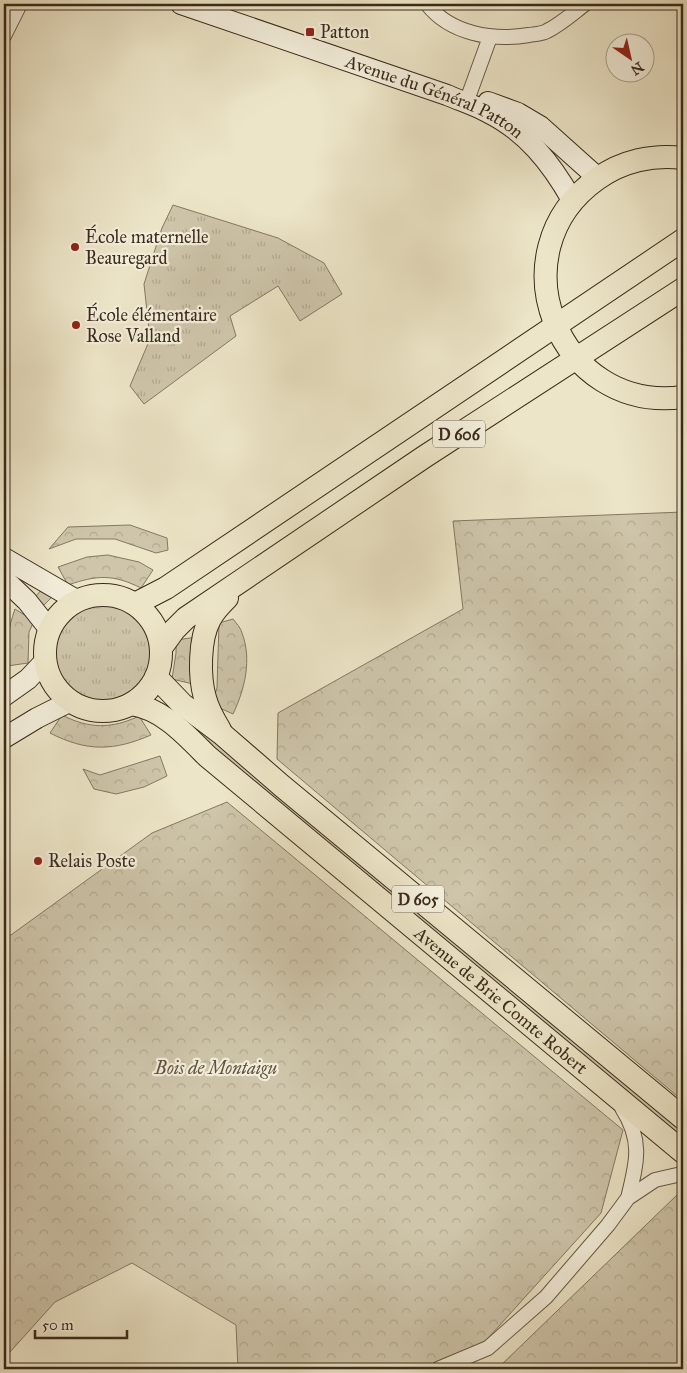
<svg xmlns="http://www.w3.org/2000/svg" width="687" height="1373" viewBox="0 0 687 1373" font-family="'IM FELL Great Primer',serif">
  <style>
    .grass { fill: url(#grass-tufts); stroke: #847862 }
    .forest { fill: url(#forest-crowns); stroke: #847862 }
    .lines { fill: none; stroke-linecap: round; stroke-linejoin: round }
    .minor-casing { stroke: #665945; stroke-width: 16 }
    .secondary-casing { stroke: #3a2a1a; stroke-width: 22 }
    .primary-casing { stroke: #3a2a1a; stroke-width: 24 }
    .minor { stroke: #f3eedb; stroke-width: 14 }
    .secondary { stroke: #f3eedb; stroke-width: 20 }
    .primary { stroke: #ece5c7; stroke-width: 22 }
    .poi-dot { fill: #8f2418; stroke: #f3eedb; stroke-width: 2 }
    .labels { text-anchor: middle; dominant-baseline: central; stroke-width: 4.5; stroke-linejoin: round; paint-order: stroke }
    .shield { fill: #f3eedb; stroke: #726554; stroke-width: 1 }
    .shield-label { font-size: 16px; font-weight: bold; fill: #3a2a1a }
    .poi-label { font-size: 18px; fill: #3a2a1a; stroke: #f3eedb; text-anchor: start }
    .street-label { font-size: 18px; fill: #3a2a1a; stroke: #f3eedb }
    .park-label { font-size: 18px; font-style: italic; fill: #5f513e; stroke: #f3eedb }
  </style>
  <defs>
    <pattern id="grass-tufts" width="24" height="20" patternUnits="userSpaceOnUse" patternTransform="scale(1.25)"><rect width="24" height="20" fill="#cec5aa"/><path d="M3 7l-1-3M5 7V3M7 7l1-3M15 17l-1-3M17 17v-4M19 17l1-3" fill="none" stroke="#b2a992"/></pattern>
    <pattern id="forest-crowns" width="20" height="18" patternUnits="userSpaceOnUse" patternTransform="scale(1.25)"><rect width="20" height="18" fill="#cec5aa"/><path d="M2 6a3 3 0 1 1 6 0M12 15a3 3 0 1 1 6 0" fill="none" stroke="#b2a992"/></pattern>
  </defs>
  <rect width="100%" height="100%" fill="#ece5c7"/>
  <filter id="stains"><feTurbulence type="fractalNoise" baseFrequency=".004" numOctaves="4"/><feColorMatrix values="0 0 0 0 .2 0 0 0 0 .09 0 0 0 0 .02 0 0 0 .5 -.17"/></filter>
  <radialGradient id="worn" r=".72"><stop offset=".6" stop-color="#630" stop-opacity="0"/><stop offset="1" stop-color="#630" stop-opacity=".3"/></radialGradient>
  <path class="grass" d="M173 205 278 238 324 263 342 294 300 321 278 286 230 316 236 336 144 404 130 386 150 339 144 284 162 228Z
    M45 586 55 594 43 606 34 598Z
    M53 652a49 49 0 1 1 98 0a49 49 0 1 1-98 0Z
    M180 709 683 1124V1141L173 718Z"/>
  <path class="forest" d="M683 512V1101L277 759 278 713 463 609 453 521Z
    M130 525 167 538 168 550 156 553 115 539H76L49 549 68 527Z
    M108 555 139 562 153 570 141 588C113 574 97 575 68 585L58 567 87 557Z
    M15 609 34 621 29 632 28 663 7 666C5 646 8 629 15 609Z
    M233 619C236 623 241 628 242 633 252 659 245 689 233 714L211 704 217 688 219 623Z
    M197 637 193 684 172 679 176 653V640Z
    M62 715C89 729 112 729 139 716L151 735C114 751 87 752 50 733Z
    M160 756 167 776 144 787 116 794 94 789 83 769 100 775Z
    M227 802 623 1130 601 1213 471 1357 433 1369H238L236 1325 132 1263 55 1302 10 1352 4 1349V940L152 833Z
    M678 1194 683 1199V1369H497Z"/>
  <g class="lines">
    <defs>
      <path id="minor" d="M427 4C450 34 493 41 529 35 535 34 542 34 547 31 561 24 573 13 585 4
        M4 36 20 4
        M466 103 490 37
        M622 1108C643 1141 637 1162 628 1198
        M438 1369 488 1348 546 1297 608 1225 628 1198 655 1180 677 1175 683 1176"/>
      <g id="secondary">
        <path id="s1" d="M181 4 447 95C461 101 474 105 487 112 526 131 551 163 572 200"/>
        <path d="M488 102 518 113 540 126 598 178"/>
        <path d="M4 558 78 601"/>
        <path d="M4 579 27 601 50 630"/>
        <path d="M4 696 28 679 46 660"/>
        <path d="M4 738 37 718 71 701"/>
      </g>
      <g id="primary">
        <path d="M683 158C653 154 622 161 597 179 494 252 558 414 683 397"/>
        <circle cx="103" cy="653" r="58"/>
        <path d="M135 604 166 588 683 240"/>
        <path d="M161 648 174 630 186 618 424 457 683 289"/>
        <path d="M156 677 182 704 222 734 282 786 683 1118"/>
        <path id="s2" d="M131 704C163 709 185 734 207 756L683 1152"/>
        <path d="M220 730C214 720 208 710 205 698 199 677 199 639 210 619 214 611 221 604 227 598"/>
      </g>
    </defs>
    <use href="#minor" class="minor-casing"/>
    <use href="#secondary" class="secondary-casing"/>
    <use href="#primary" class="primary-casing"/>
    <use href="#minor" class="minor"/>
    <use href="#secondary" class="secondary"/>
    <use href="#primary" class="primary"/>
  </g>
  <g class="poi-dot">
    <rect x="305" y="27" width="10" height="10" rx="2.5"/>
    <circle cx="75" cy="247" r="5"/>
    <circle cx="76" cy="325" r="5"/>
    <circle cx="38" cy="861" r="5"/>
  </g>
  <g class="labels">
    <g class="shield">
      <rect x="433" y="420.5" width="52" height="27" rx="4"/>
      <rect x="392" y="885.5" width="52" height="27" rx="4"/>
    </g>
    <g class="shield-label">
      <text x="459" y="434">D 606</text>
      <text x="418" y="899">D 605</text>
    </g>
    <g class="poi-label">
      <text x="320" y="32">Patton</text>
      <text x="85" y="237">École maternelle<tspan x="85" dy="21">Beauregard</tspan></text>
      <text x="86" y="315">École élémentaire<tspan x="86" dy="21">Rose Valland</tspan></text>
      <text x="48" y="861">Relais Poste</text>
    </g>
    <g class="street-label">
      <text stroke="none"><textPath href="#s1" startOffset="270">Avenue du Général Patton</textPath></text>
      <text stroke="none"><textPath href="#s2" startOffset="476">Avenue de Brie Comte Robert</textPath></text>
    </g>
    <g class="park-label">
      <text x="216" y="1068">Bois de Montaigu</text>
    </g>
  </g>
  <rect width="687" height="1373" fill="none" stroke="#ece5c7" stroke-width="20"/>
  <rect x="5" y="5" width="677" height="1363" fill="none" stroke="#3a2a1a" stroke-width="2.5"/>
  <rect x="10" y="10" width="667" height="1353" fill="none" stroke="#3a2a1a"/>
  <g transform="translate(630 58) rotate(146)"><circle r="24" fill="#f3eedb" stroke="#a9a08e"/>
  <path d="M0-4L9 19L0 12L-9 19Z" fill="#8f2418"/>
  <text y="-8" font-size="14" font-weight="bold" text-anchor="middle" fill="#3a2a1a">N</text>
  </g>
  <path d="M35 1330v8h92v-8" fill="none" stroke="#3a2a1a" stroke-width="2.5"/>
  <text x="42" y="1330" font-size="15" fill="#3a2a1a" stroke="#f3eedb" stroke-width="4" paint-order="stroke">50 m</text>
  <rect width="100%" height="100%" filter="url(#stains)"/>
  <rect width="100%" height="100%" fill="url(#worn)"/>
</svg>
